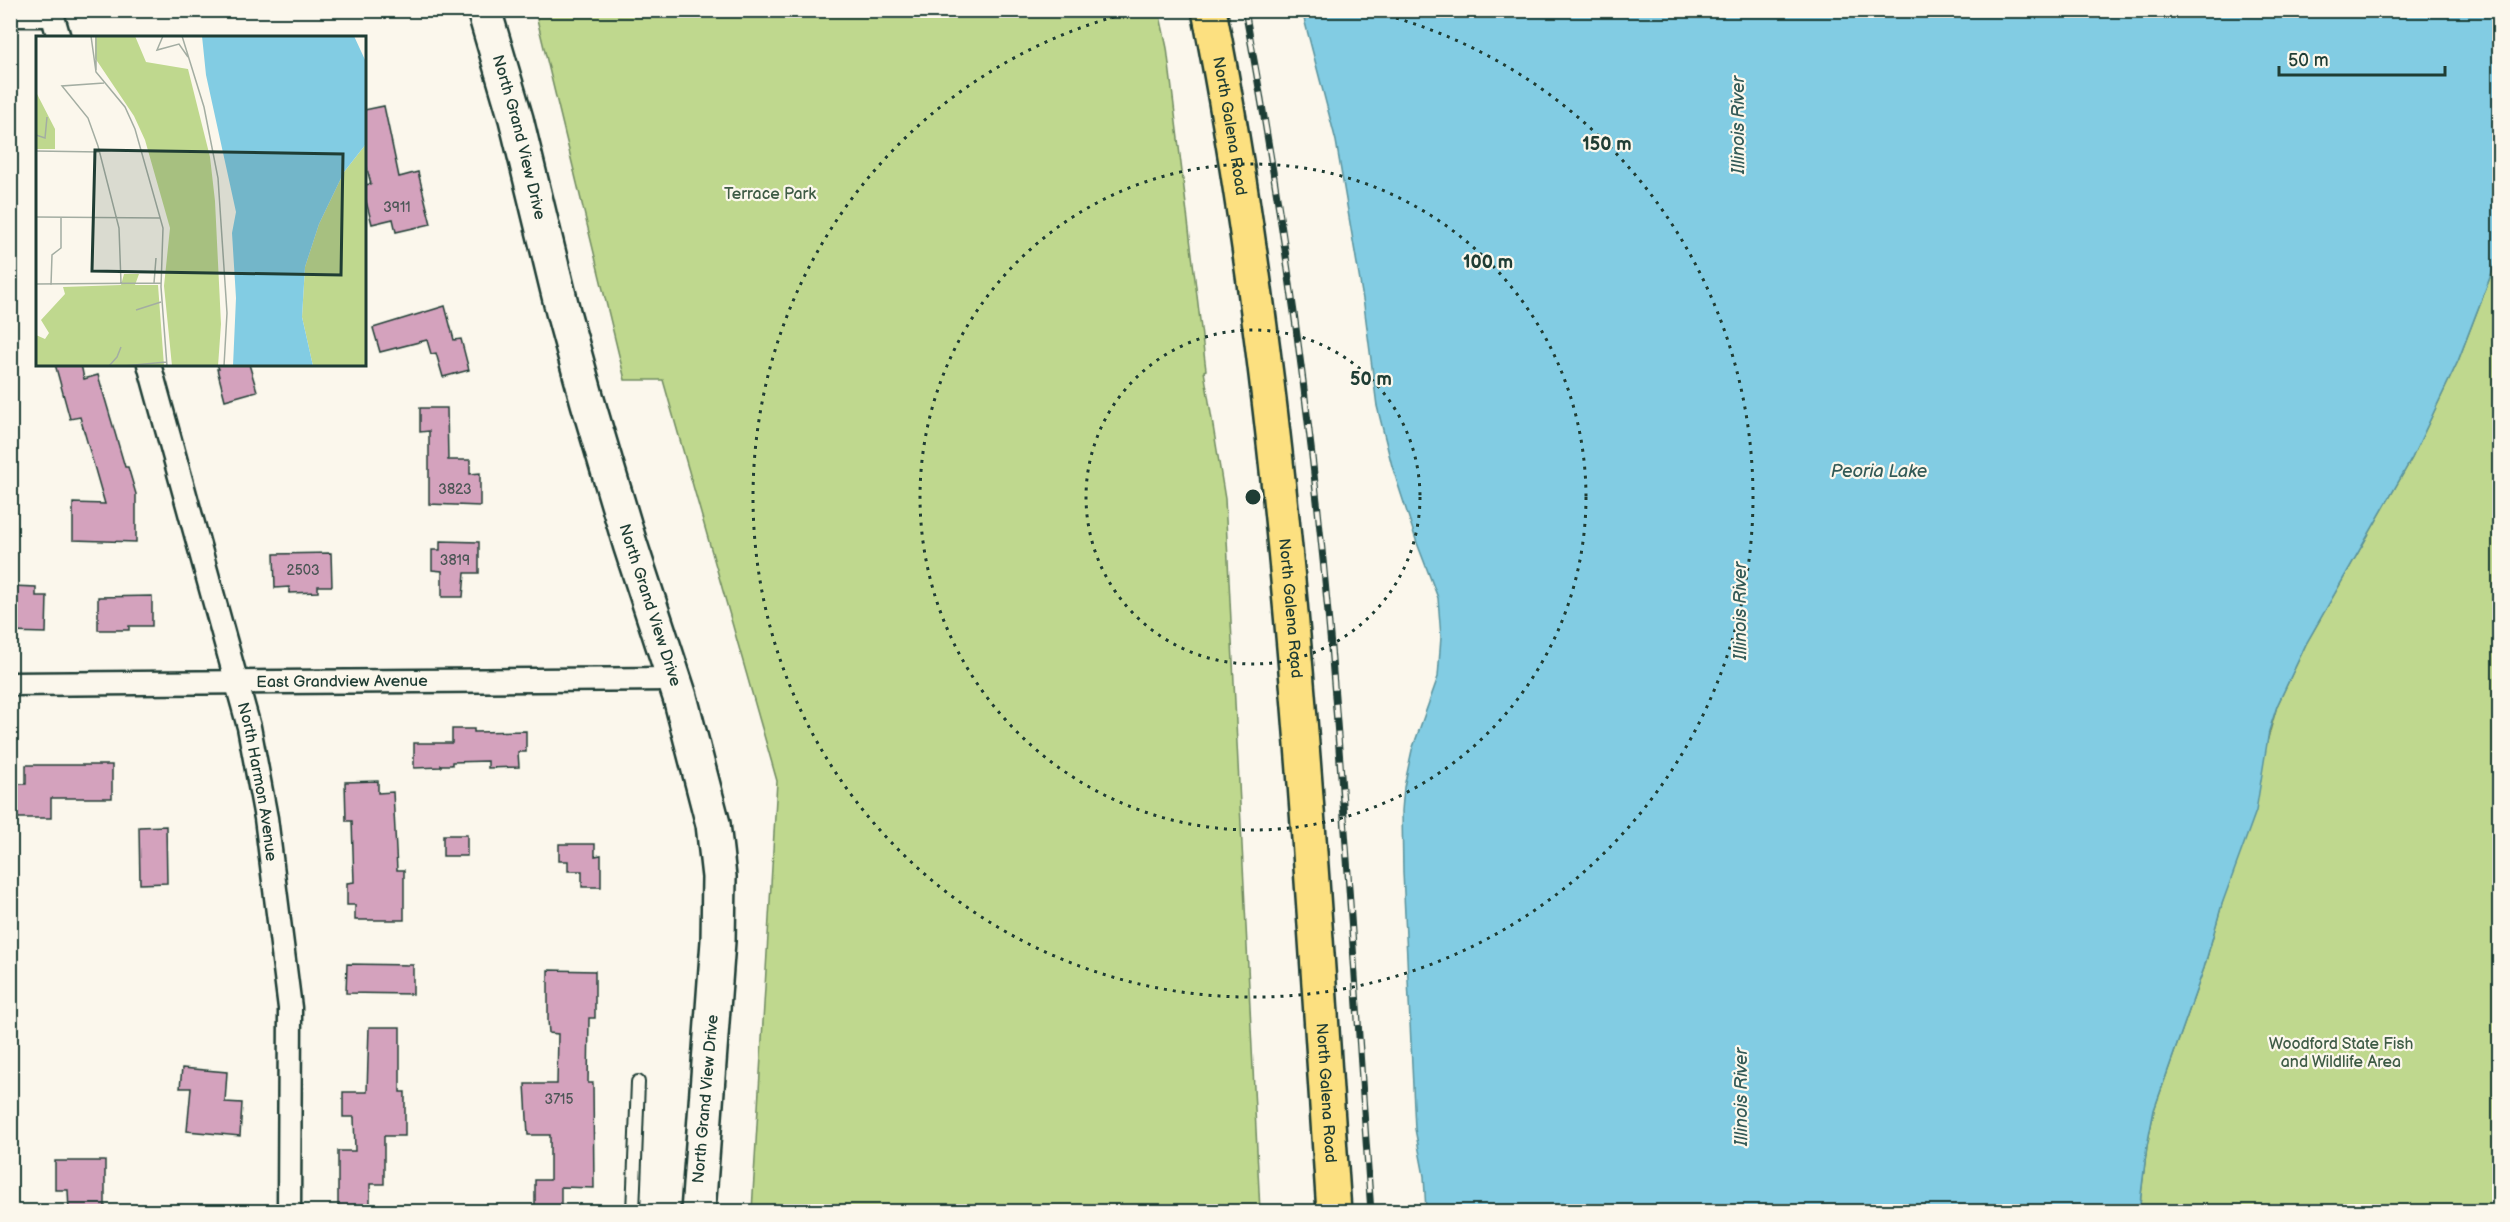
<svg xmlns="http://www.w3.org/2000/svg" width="2510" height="1222" viewBox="0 0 2510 1222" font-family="'Balsamiq Sans',sans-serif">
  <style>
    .green { fill: #bfd88e; stroke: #6f8a61; stroke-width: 1.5 }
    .water { fill: #82cce3; stroke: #5a939d; stroke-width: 1.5 }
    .building { fill: #d4a2bd; stroke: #1f3d34; stroke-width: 1.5 }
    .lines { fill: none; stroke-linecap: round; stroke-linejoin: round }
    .lane-casing { stroke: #1f3d34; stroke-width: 16 }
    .street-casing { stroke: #1f3d34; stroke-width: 27 }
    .secondary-casing { stroke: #1f3d34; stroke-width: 38 }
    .primary-casing { stroke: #1f3d34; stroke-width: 38 }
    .lane { stroke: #fbf7ec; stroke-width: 12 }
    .street { stroke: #fbf7ec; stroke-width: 22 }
    .secondary { stroke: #fbf7ec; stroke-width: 33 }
    .primary { stroke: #fce080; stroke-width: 33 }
    .rail-casing { stroke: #1f3d34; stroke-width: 7 }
    .rail { stroke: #fbf7ec; stroke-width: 4.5; stroke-dasharray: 14; stroke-linecap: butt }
    .ring { fill: none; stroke: #1f3d34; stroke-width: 3; stroke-dasharray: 3 6 }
    .labels { text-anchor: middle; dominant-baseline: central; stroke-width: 4.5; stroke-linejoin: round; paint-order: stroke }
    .number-label { font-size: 14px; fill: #4c5656 }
    .street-label { font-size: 16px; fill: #1f3d34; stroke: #fbf7ec }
    .park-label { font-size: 16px; fill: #3f5c46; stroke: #fbf7ec }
    .water-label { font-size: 18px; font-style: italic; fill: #335a57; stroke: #fbf7ec }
    .inset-road { fill: none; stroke: #a3ada2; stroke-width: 1.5 }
    .view { fill: #1f3d34; fill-opacity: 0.15; stroke: #1f3d34; stroke-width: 3 }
    .inset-edge { fill: none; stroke: #1f3d34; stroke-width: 3 }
    .centre { fill: #1f3d34; stroke: #fbf7ec; stroke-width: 3 }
    .ring-label { font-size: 18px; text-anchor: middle; font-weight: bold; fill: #1f3d34; stroke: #fbf7ec; stroke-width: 4.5; stroke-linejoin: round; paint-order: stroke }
  </style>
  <rect width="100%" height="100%" fill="#fbf7ec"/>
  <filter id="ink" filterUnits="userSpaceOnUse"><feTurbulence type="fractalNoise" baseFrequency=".0167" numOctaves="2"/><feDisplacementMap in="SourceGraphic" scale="12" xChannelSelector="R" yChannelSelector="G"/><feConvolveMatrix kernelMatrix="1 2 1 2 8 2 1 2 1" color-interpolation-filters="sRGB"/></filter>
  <g filter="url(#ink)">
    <path class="green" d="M535 11H1159L1167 48 1206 370 1204 371 1225 499 1260 1211H752L777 781 663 380H625Z
      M2499 254V1211L2139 1212 2147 1146 2154 1110 2204 968 2277 706 2306 644 2412 458 2458 361Z"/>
    <path class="water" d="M1302 11H2499V254L2458 361 2412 458 2306 644 2277 706 2269 731 2256 811 2222 904 2204 968 2154 1110 2147 1146 2139 1211H1426L1424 1176 1415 1129 1403 872 1402 811 1404 787 1412 750 1438 677 1441 637 1438 598 1417 543 1392 466 1377 406 1364 305 1336 141Z"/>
    <path class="building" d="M384 106 399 177 418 172 431 224 396 232 393 219 372 224 364 194V185L371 184 364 158V110Z
      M445 306 454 340 461 339 469 370 443 377 436 353 431 354 427 340 380 352 373 328Z
      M55 364H81L84 379 98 375 125 467H128L136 494V542L73 540V503L105 504 80 417 70 419Z
      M217 364H249L257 391 225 400 217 369H219Z
      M420 408H447L448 460H470V474L480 473V506L429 504V431L420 432Z
      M440 541 479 542V573H465L463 597H442V571L432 570V550H440Z
      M331 553 332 586H318V592L289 593V587L275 588 274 554Z
      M12 586 36 587V596H47L46 633 10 632Z
      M152 596V626H129V630H98V597Z
      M452 729H474V732L526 731V752H518L519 767 488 768V761L452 762V765H441V767L414 768V743H452Z
      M26 765H112V798H51V818H10V784H26Z
      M378 781V793L393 792 397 870H404V920H355V905H347V883L354 882 352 821H346L345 782Z
      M166 826 167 883 140 884 139 827Z
      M443 835H467V856H443Z
      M559 844H595V856L601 855V887H582V871H568V861H559Z
      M347 964 413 965V994L346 993Z
      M548 970 595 971V1018H589L588 1083H593L594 1188 561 1187V1206H535V1180H550V1135H528L525 1084H557L558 1034 549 1033 548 1020Z
      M369 1027H400V1092H405V1136H384V1184H370V1212H338V1151H355L354 1117H343V1092H367Z
      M182 1068 227 1072 225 1102 242 1103 240 1136 187 1131 191 1088H180Z
      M55 1161H105V1212H69L68 1190H55Z"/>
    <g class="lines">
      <defs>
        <path id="lane" d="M633 1212 638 1082"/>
        <g id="street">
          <path d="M51 10 59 38"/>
          <path d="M10 15H52"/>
          <path id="s1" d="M149 364 249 727 266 818 290 1008 289 1212"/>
          <path id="s2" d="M10 684 674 679"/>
        </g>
        <g id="secondary">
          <path id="s3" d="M484 10 516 119 563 312 588 403 630 544 680 697 713 824 719 877 718 941 698 1212"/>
        </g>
        <g id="primary">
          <path id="s4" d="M1209 10C1287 406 1307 810 1334 1212"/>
        </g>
      </defs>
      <use href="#lane" class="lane-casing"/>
      <use href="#street" class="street-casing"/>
      <use href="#secondary" class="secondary-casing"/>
      <use href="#primary" class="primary-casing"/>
      <use href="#lane" class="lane"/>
      <use href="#street" class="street"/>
      <use href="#secondary" class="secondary"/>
      <use href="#primary" class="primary"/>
      <defs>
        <path id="rail" d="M1245 10C1283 213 1311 419 1329 624 1346 819 1357 1016 1371 1212"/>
      </defs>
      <use href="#rail" class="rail-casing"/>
      <use href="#rail" class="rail"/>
    </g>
  </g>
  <g class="ring">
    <circle cx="1253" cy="497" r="167"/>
    <circle cx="1253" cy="497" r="333"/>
    <path d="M1370 11A500 500 0 1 1 1136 11"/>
  </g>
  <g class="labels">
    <g class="number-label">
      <text x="397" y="207">3911</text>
      <text x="455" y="489">3823</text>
      <text x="455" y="560">3819</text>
      <text x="303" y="570">2503</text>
      <text x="559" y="1099">3715</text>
    </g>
    <g class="street-label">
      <text stroke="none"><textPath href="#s4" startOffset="118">North Galena Road</textPath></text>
      <text stroke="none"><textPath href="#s3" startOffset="132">North Grand View Drive</textPath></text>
      <text stroke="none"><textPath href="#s3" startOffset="618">North Grand View Drive</textPath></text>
      <text stroke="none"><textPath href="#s4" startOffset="604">North Galena Road</textPath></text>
      <text stroke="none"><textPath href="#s2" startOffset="332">East Grandview Avenue</textPath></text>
      <text stroke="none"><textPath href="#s1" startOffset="432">North Harmon Avenue</textPath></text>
      <text stroke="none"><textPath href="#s4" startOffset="1090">North Galena Road</textPath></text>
      <text transform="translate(706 1099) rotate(-85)">North Grand View Drive</text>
    </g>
    <g class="park-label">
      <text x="770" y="194">Terrace Park</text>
      <text x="2341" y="1044">Woodford State Fish<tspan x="2341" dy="18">and Wildlife Area</tspan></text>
    </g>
    <g class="water-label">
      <text transform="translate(1738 125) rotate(-90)">Illinois River</text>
      <text x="1879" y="471">Peoria Lake</text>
      <text transform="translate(1740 611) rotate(-90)">Illinois River</text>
      <text transform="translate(1741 1097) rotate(-90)">Illinois River</text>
    </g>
  </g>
  <g transform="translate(36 36)">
    <rect width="330" height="330" fill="#fbf7ec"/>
    <path d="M59 0H99L110 26 152 33 174 121 179 165 185 288 182 330H136L128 250 134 192 109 104 98 80 59 22ZM0 56 19 93V113H0ZM330 108V330H277L266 281 269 231 283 188 308 136ZM88 238H103L99 249H122L128 330H0V299L9 303 13 297 5 284 29 258 27 251 85 249Z" fill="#bfd88e"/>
    <path d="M166 0H318L330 26V108L308 136 283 188 269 231 266 281 277 330H197L200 262 196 197 200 176 170 39Z" fill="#82cce3"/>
    <path class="inset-road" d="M55 0 60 36 89 71 99 93 127 192 125 251 131 330M60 0V34M127 0 121 14 143 8 152 21M146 0 168 71 182 142 191 277 188 330M68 47 26 50 52 82 62 110 83 192 85 247M0 99 9 102 11 81M0 115 64 116M0 181 124 182M118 247 120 222M0 248 125 247M15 249 16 219 25 212V181M100 274 125 266M73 330 81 321 85 311M88 330 130 326"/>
    <path class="view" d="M59 114 307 118 305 239 56 235Z"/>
    <rect width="330" height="330" class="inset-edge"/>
  </g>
  <circle cx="1253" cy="497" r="9" class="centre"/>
  <g class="ring-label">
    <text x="1607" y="150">150 m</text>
    <text x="1488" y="268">100 m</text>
    <text x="1371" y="385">50 m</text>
  </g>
  <rect width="2510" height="1222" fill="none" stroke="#fbf7ec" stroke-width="36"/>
  <rect x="18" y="18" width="2474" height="1186" fill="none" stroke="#1f3d34" stroke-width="2" filter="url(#ink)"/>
  <path d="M2279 66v9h166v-9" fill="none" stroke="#1f3d34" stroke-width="3"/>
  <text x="2288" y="66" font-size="18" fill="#1f3d34" stroke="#fbf7ec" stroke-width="4.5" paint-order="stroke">50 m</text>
</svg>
